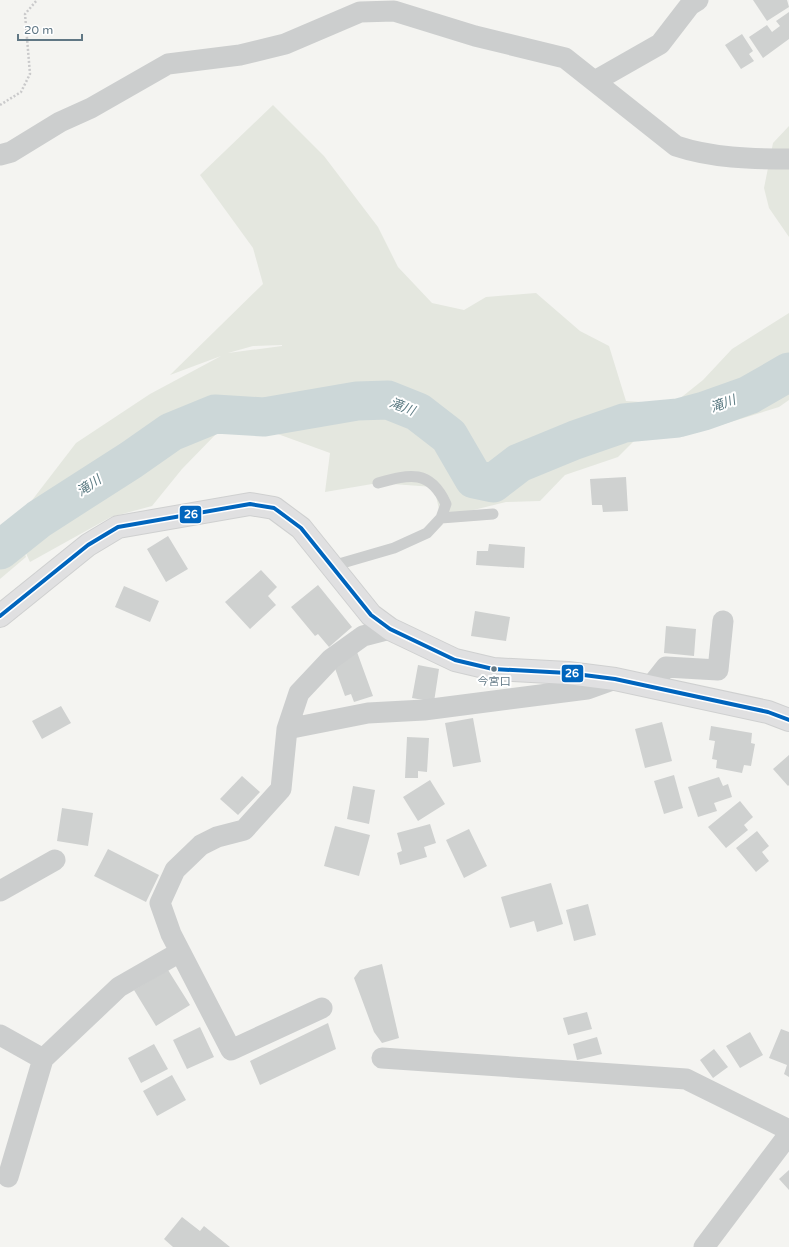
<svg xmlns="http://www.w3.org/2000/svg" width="789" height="1247" viewBox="0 0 789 1247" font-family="'Varela Round','Noto Sans JP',sans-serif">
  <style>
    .green { fill: #e4e7df; fill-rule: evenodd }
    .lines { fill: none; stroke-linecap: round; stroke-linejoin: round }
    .river { stroke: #ccd7d8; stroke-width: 39 }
    .building { fill: #cfd1d0 }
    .primary-casing { stroke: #cfd0d0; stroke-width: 24 }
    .path { stroke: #cacacb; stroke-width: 2.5; stroke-dasharray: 2 2; stroke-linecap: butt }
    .lane { stroke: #cccece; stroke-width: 11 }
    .street { stroke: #cccece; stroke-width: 21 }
    .primary { stroke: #e0e0e1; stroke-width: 22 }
    .bus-1-casing { stroke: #fff; stroke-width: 7 }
    .bus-1 { stroke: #0065bd; stroke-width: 4 }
    .bus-dot { fill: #607784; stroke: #fff; stroke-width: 1.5 }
    .labels { text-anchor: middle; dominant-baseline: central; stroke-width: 4; stroke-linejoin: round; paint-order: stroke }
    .bus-label { font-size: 11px; fill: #607784; stroke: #fff }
    .water-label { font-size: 13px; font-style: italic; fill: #5b7a82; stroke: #fff }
    .line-badge { stroke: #fff; stroke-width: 1.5 }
    .badge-label { font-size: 11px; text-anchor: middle; font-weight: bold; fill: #fff }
  </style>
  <rect width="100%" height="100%" fill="#f4f4f1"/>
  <path class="green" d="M273 105 324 156 378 227 398 267 432 303 464 310 486 297 536 293 580 331 609 346 626 401 673 404 703 380 732 349 789 313V400L779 407 695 433 638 437 618 457 565 475 540 501 506 502 441 518 434 487 378 483 325 492 330 453 264 429 219 431 182 469 152 506 111 517 30 562 23 547 26 557 0 579V527L17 534 13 525 76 443 150 394 221 356 170 375 263 284 253 248 200 175ZM282 345V346L228 353 253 346Z
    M789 126V237L769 208 764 188 773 143Z"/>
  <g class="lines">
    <path class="river" d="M0 550 39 519 131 460 171 432 215 414 264 417 357 401 388 400 418 412 449 436 474 479 493 483 519 463 575 440 624 423 678 418 704 411 749 395 789 372"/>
  </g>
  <path class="building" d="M753 0H787L789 7 767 21Z
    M789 12V39L763 58 749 37 767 25 772 32 780 26 776 21Z
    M742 34 753 51 749 54 754 61 741 69 725 45Z
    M626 477 628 511 603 512 602 505H592L590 479Z
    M168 536 188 569 166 582 147 549Z
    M489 544 525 547 524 568 476 565 477 551H488Z
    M261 570 277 587 268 596 276 605 250 629 225 602Z
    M318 585 352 627 329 647 318 634 315 636 291 607Z
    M124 586 159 601 150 622 115 607Z
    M475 611 510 617 506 641 471 636Z
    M666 626 696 629 694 656 664 653Z
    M357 652 373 696 354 702 351 694 345 696 332 660Z
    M418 665 439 669 434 702 412 698Z
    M61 706 71 723 42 739 32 721Z
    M473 718 481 762 453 767 445 723Z
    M662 722 672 761 645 768 635 729Z
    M711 726 752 733 751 743 755 744 751 766 744 765 742 773 716 768 717 760 712 759 715 741 709 740Z
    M407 737 429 738 427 772 418 771V778H405Z
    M789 755V785L788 786 773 769Z
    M674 775 683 808 664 814 654 781Z
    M242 776 260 792 238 815 220 799Z
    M719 777 723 786 728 784 732 797 714 803 717 811 698 817 688 787Z
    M430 780 445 804 418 821 403 797Z
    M353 786 375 790 369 824 347 819Z
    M740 801 753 817 744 825 748 830 726 848 708 827Z
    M62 808 93 813 88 846 57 841Z
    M430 824 436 843 424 847 427 857 400 865 397 853 402 851 397 833Z
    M335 826 370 835 359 876 324 866Z
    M469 829 487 866 464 878 446 840Z
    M757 831 769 846 762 852 769 861 756 872 736 848Z
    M108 849 159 875 146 902 94 876Z
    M551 883 563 924 537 932 534 921 510 928 501 897Z
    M588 904 596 935 574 941 566 910Z
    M382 964 399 1038 382 1043 374 1032 354 978 360 970Z
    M168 970 190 1005 156 1026 134 990Z
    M587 1012 592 1029 568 1035 563 1018Z
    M328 1023 336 1049 260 1085 250 1061Z
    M200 1027 214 1057 187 1069 173 1040Z
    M781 1029 789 1032V1077L784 1074 787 1065 769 1058Z
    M750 1032 763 1055 740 1068 726 1046Z
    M597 1037 602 1054 577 1060 573 1044Z
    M154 1044 168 1069 141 1083 128 1058Z
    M714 1049 728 1067 713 1078 700 1060Z
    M172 1075 186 1100 157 1116 143 1091Z
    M789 1170V1190L779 1179Z
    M182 1217 200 1231 204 1226 230 1247H173L164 1239Z"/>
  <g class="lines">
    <defs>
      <path id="primary" d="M0 616 88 545 118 527 250 504 274 508 301 528 371 615 390 629 455 660 493 669 568 673 615 679 768 712 789 720"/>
    </defs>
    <use href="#primary" class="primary-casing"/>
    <path class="path" d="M0 105 21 92 30 74 25 14 37 0"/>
    <path class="lane" d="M441 518 493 514
      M332 566 394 548 427 533 441 518 446 504C430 469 410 474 378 483"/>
    <path class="street" d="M595 81 660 44 690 5 698 0
      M0 155 11 152 60 122 91 108 168 64 240 55 285 44 360 12 394 11 475 36 565 58 676 146C712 158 751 159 789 159
      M651 686 666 667 718 670 723 621
      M287 729 368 713 424 710 587 689 615 679
      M0 891 55 860
      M322 1008 231 1050 171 934 160 903 175 870 201 845 217 837 244 830 281 789 287 729 299 693 331 659 363 636 390 629
      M0 1035 43 1059
      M382 1058 686 1079 789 1130
      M8 1177 43 1059 119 987 180 952
      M704 1247 789 1134"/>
    <use href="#primary" class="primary"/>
    <defs>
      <path id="bus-1" d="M0 616 88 545 118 527 250 504 274 508 301 528 371 615 390 629 455 660 493 669 568 673 615 679 768 712 789 720"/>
    </defs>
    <use href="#bus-1" class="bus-1-casing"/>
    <use href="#bus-1" class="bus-1"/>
  </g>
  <circle class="bus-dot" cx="494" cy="669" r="3.5"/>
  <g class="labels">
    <g class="bus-label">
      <text x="494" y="681">今宮口</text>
    </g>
    <g class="water-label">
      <text transform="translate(723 404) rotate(-20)">滝川</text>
      <text transform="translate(402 407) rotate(21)">滝川</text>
      <text transform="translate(89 486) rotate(-34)">滝川</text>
    </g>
  </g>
  <g class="line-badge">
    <rect x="179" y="505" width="23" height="19" rx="4" fill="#0065bd"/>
    <rect x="561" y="664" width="23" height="19" rx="4" fill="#0065bd"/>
  </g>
  <g class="badge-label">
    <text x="191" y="518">26</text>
    <text x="572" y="677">26</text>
  </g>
  <path d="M18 34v6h64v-6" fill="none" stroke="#607784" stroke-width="2"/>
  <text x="24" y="34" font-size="12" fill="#607784" stroke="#ffffff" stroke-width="3" paint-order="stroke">20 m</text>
</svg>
